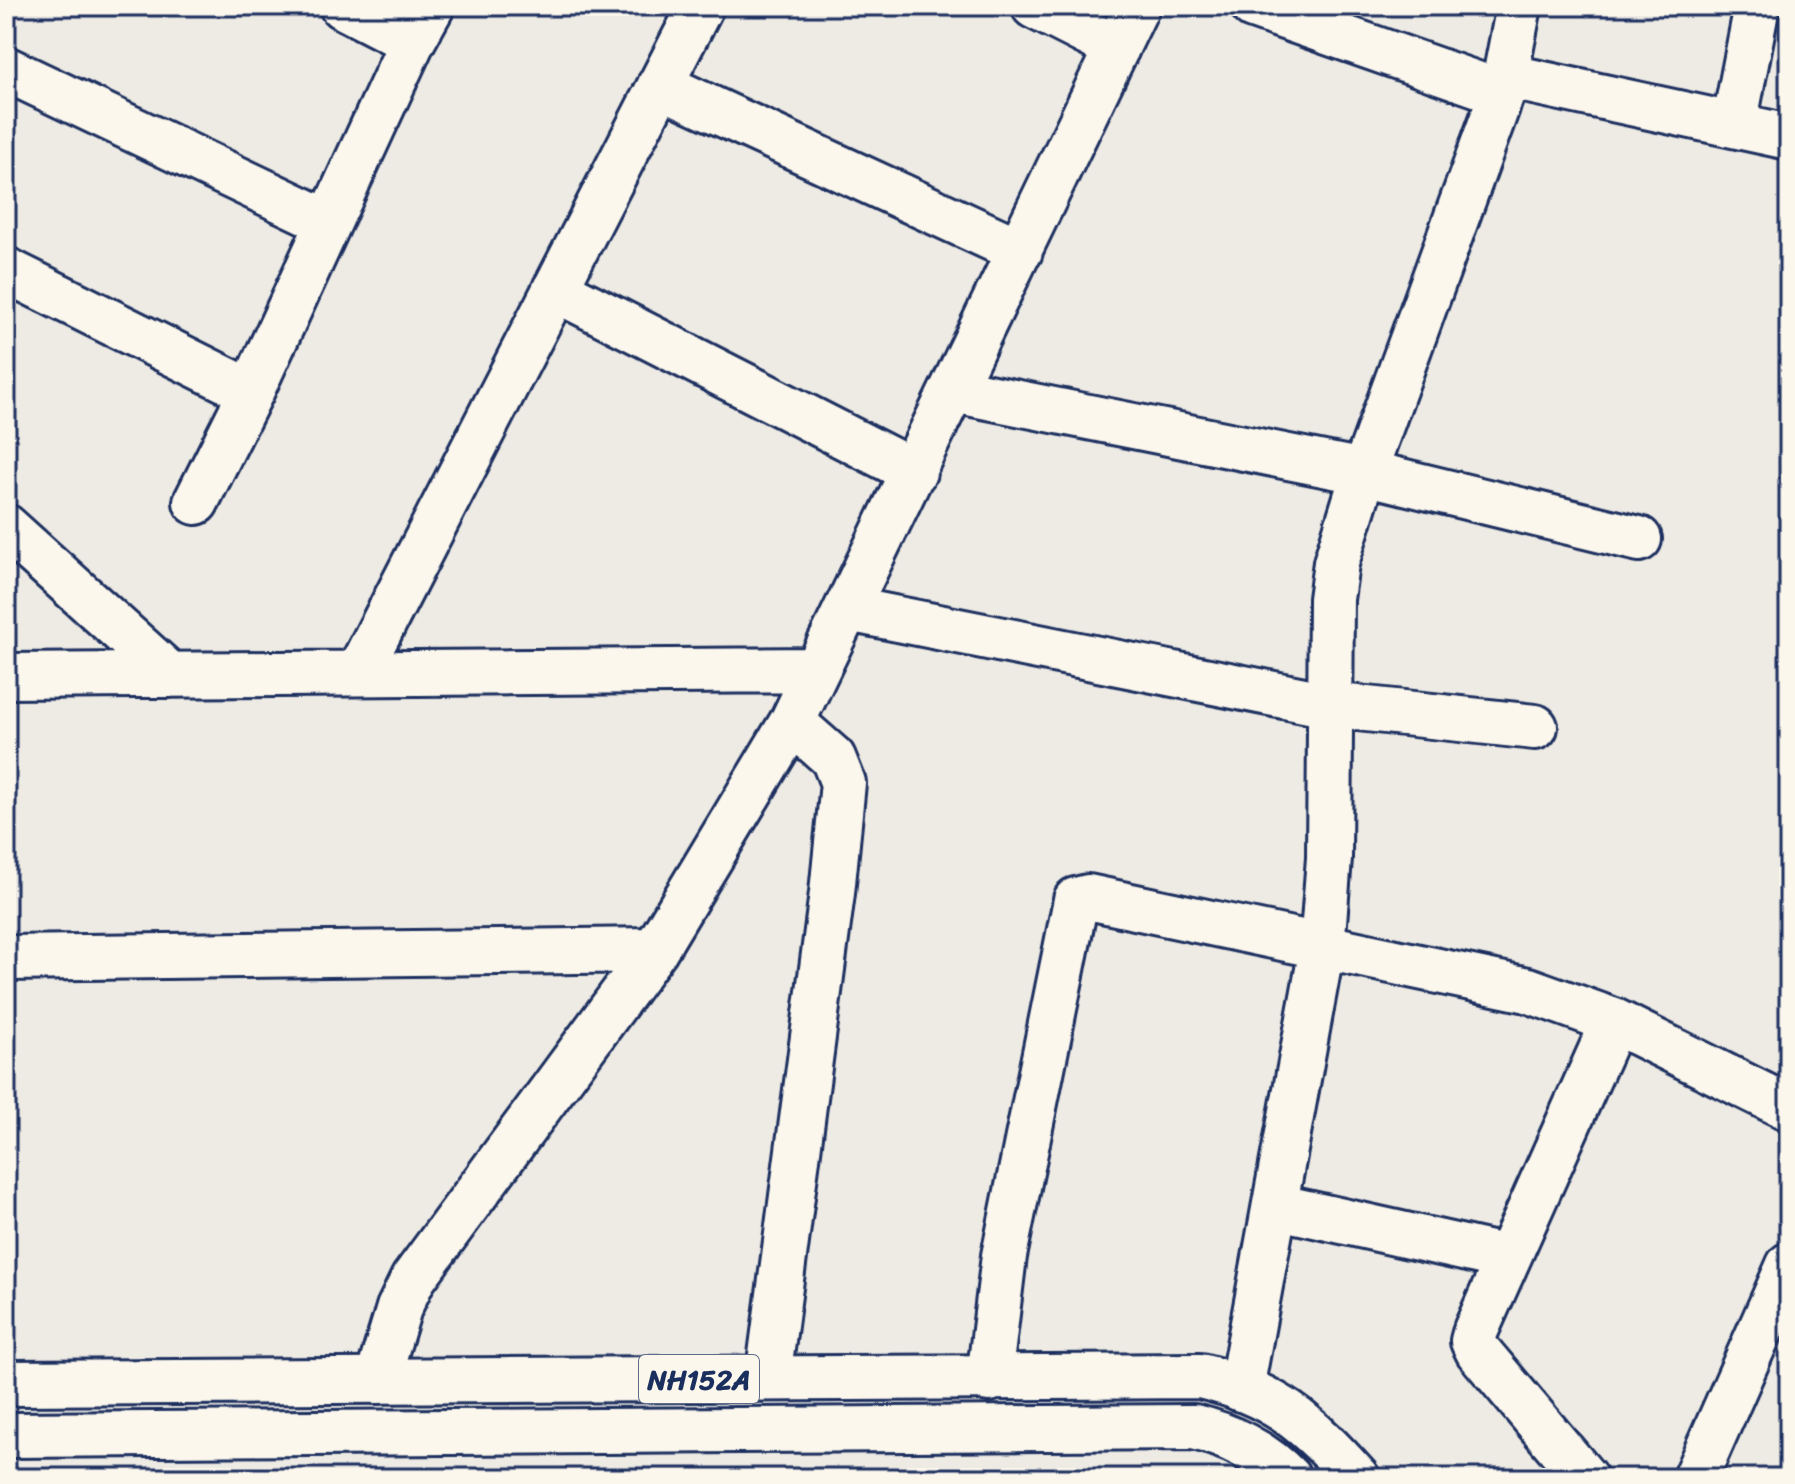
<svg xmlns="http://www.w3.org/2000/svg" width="1795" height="1484" viewBox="0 0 1795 1484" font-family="Sriracha,sans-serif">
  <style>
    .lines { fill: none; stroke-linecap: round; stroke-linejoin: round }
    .minor-casing { stroke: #1b2f5e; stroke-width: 50 }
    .highway-casing { stroke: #1b2f5e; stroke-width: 50 }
    .minor { stroke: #fbf7ec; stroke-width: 44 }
    .highway { stroke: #fbf7ec; stroke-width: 44 }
    .labels { text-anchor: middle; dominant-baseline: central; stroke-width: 6; stroke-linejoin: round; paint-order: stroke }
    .shield { fill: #fbf7ec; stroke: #5e6b89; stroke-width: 2 }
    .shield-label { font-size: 28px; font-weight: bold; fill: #1b2f5e }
  </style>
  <rect width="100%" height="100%" fill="#eeebe4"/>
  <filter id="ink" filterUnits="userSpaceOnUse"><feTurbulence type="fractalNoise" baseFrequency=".0125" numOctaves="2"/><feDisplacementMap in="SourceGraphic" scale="16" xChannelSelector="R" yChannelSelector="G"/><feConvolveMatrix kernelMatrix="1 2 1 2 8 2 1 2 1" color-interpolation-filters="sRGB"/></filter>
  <g filter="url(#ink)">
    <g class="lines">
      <defs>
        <path id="minor" d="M342 6 412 42
          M1034 6 1117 48
          M1253 6 1502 93
          M6 69 328 222
          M1506 76 1789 137
          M660 85 1020 251
          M1734 125 1757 6
          M6 270 251 392
          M555 289 914 472
          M953 390 1364 472 1639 539
          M196 502 251 392 412 42 432 6
          M6 527 170 675
          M848 609 1329 705 1535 727
          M358 673 701 6
          M6 676 817 670
          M6 958 655 950
          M1275 1206 1508 1258
          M768 1378 832 893 843 783 833 758 792 722
          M989 1379 1004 1256 1076 900 1088 897 1528 990 1614 1021 1789 1108
          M377 1381 399 1308 413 1279 655 950 792 722 1137 6
          M1241 1389 1322 948 1329 858 1331 599 1336 563 1364 472 1502 93 1519 6
          M1585 1478 1478 1351 1473 1341 1476 1330 1614 1021
          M1695 1478 1789 1265"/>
        <path id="highway" d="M6 1383 1200 1376C1275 1393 1307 1423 1357 1478
          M6 1435 1194 1427C1228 1435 1263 1452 1288 1478"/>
      </defs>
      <use href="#minor" class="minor-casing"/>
      <use href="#highway" class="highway-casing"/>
      <use href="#minor" class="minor"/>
      <use href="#highway" class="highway"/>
    </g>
  </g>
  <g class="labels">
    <rect class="shield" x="639" y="1355" width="120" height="48" rx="6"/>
    <g class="shield-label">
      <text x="699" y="1379">NH152A</text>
    </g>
  </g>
  <rect width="1795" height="1484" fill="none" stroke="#fbf7ec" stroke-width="32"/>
  <rect x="16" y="16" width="1763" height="1452" fill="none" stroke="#1b2f5e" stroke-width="3" filter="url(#ink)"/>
</svg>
